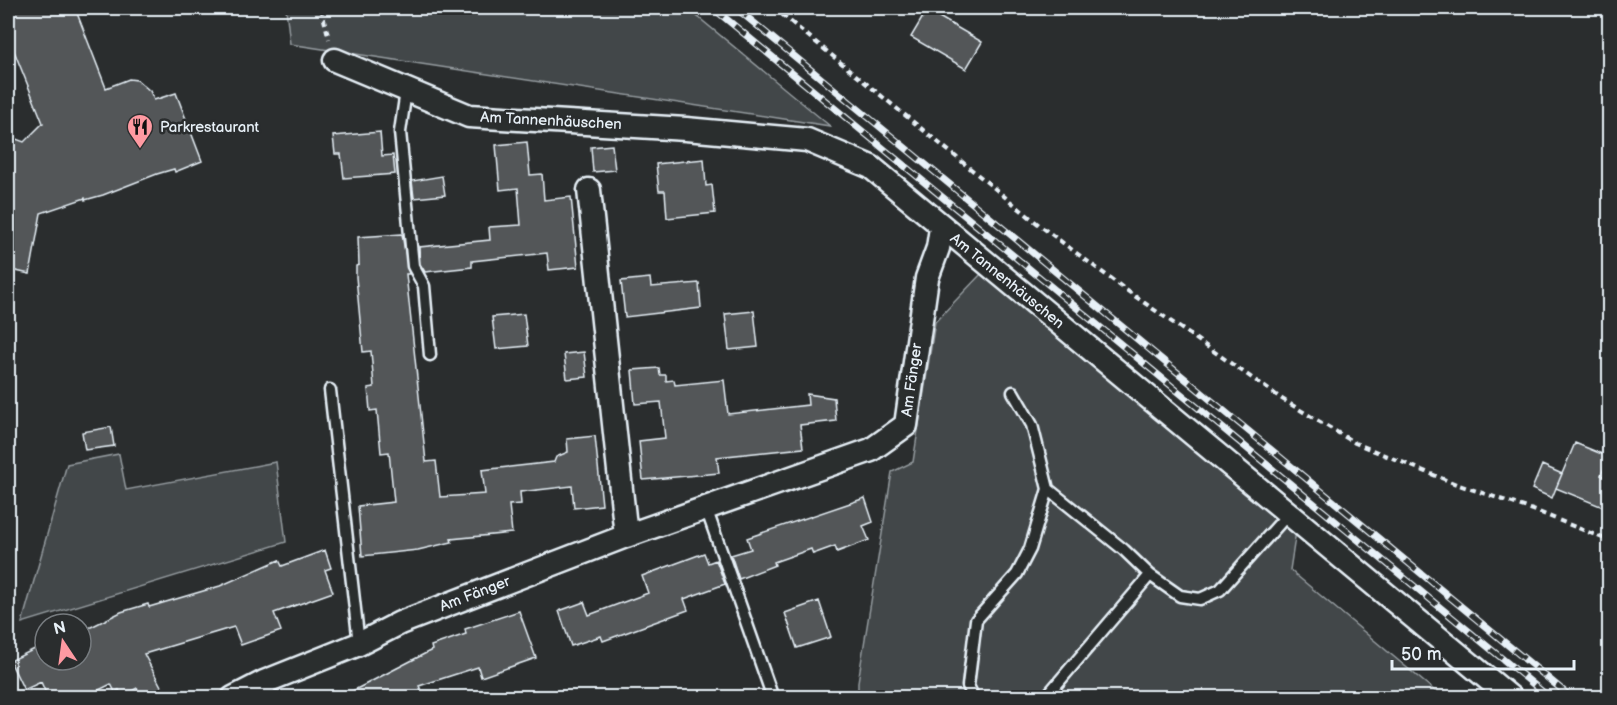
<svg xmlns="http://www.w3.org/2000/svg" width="1617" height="705" viewBox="0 0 1617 705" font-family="'Balsamiq Sans',sans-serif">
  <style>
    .green { fill: #424648; stroke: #959ca0; stroke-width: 1.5 }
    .building { fill: #535759; stroke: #e8f1f8; stroke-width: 1.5 }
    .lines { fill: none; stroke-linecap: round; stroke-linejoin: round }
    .service-casing { stroke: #e8f1f8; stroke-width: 15 }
    .minor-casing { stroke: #e8f1f8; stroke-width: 27 }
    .path { stroke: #e8f1f8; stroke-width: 4; stroke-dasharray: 6 4.5; stroke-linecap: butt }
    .service { stroke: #2a2d2e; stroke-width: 10 }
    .minor { stroke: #2a2d2e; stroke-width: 22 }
    .rail-casing { stroke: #e8f1f8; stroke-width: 7 }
    .rail { stroke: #2a2d2e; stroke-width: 4.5; stroke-dasharray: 14; stroke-linecap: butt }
    .labels { text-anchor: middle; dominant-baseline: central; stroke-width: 5; stroke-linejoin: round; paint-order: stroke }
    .street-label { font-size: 15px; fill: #e8f1f8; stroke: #2a2d2e }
    .poi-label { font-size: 15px; fill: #e8f1f8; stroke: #2a2d2e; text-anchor: start }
  </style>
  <rect width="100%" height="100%" fill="#2a2d2e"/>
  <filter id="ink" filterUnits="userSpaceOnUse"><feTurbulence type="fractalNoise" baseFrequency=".0167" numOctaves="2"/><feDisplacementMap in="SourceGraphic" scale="12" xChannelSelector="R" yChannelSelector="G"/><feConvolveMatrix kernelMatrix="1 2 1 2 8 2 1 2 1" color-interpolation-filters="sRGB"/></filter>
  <g filter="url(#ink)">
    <path class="green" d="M286 8H687L830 126 290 44Z
      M983 272 1296 531 1290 570 1442 697 858 698V682L892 472 913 462 935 322Z
      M119 454 126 490 276 462 286 542 22 623 67 464Z"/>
    <path class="building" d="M8 8H75L106 88 129 79 137 80 150 91 154 100 176 93 202 161 175 172 174 169 157 174 103 195 85 200V198L41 213 30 274 11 270 13 256 8 255V136L24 142 43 123 12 46 8 48Z
      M927 10 982 42 966 69 911 37Z
      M380 132 382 156 393 155 395 174 344 178 341 154H335L333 136Z
      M527 142 530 175 542 174 544 200 571 197 578 267 549 270 547 253 472 261V267L425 272 420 264 419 247 490 240 489 227 521 225 518 188 500 190 496 145Z
      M612 145 615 170 593 172 591 147Z
      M704 159 706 186 712 185 715 213 667 218 665 191H659L656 164Z
      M442 176 445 195 414 198 412 181Z
      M402 234 409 274H406L426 462 436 461 440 497 485 494 482 470 554 462 556 457 568 452 567 439 595 436 602 505 574 508 572 486 520 492 521 504 509 505 512 533 451 539 452 542 418 550 362 556 358 506 394 502 389 452 381 453 377 410 370 411 368 388 374 387 371 351 363 352 356 277V266L359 265 358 237Z
      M650 278 651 287 699 283 701 308 625 317 621 281Z
      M754 311 758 347 729 350 725 314Z
      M524 314 528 346 496 349 492 317Z
      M584 352 587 377 567 379 564 354Z
      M659 368 660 375H666V381L674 380 675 385 724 380 728 414 808 405 807 394 834 398 836 421 800 425 803 448 717 457 719 473 643 480 639 441 665 438 661 402 635 404 632 370Z
      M111 427 114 446 85 450 82 432Z
      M1575 443 1609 457 1601 475 1610 479V510L1556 488 1552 498 1532 489 1542 465 1562 474 1556 488Z
      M865 498 873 522 863 526 869 540 837 552 835 546 813 554 811 549 774 562 775 565 739 579 731 555 751 549 747 538Z
      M325 550 331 568 325 570 333 592 274 613 281 631 241 645 234 627 144 654 164 692 153 698H142L137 688 123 696 119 690 115 692 111 684 83 698H48L41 682 24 690 10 661 45 644V660H81V632L121 612 148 604 149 607 220 586 279 560 282 566Z
      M704 553 708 563 716 560 725 584 684 599 688 610 603 641 601 636 571 646 559 611 584 602 589 615 648 593 642 576Z
      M819 601 831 637 797 648 785 613Z
      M519 611 536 658 481 677 478 667 419 686 425 698H339L432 650 431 646 466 634 465 629Z"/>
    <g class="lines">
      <defs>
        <path id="service" d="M406 91 400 132 413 266 424 286 430 355
          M330 390 359 644
          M1013 392 1032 425 1048 489 1124 550 1150 575 1180 596 1200 599 1220 590 1288 514
          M706 508 773 698
          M264 682 272 698
          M974 698 968 686 976 620 1017 574 1030 549 1048 489
          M1045 698 1150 575"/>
        <path id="minor" d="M335 60 469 116 686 129 807 140 871 167 1511 698
          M589 190 626 536
          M233 698 264 682 359 644 400 623 626 536 871 450 906 425 927 278 938 248 941 228"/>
      </defs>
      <use href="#service" class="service-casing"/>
      <use href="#minor" class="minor-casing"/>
      <path class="path" d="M321 8 329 39
        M774 8 1043 228 1126 290 1282 399 1355 443 1456 484 1536 511 1610 541"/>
      <use href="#service" class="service"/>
      <use href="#minor" class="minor"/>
      <defs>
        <path id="rail" d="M713 8 1550 698
          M736 8 1572 698"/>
      </defs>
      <use href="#rail" class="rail-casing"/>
      <use href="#rail" class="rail"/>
    </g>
  </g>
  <defs>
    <symbol id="restaurant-pin" viewBox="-11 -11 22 30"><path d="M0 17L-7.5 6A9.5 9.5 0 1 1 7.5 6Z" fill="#ff9aa2" stroke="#2a2d2e"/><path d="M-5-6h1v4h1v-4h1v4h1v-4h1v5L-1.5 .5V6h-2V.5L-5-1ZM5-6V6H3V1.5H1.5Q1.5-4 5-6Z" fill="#111"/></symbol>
  </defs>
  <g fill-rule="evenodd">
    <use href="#restaurant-pin" x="125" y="112" width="30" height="40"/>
  </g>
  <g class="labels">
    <g class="street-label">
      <text transform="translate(551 121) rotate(3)">Am Tannenhäuschen</text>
      <text transform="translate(1007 281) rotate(39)">Am Tannenhäuschen</text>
      <text transform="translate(912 380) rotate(-82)">Am Fänger</text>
      <text transform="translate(475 594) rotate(-21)">Am Fänger</text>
    </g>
    <g class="poi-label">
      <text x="160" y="127">Parkrestaurant</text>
    </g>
  </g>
  <rect width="1617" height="705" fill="none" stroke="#2a2d2e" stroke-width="30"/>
  <rect x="15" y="15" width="1587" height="675" fill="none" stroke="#e8f1f8" stroke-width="2" filter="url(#ink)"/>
  <g transform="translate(63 642) rotate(347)"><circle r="28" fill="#2a2d2e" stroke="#767b7f" stroke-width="1.5"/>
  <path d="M0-4.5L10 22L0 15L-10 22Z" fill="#ff9aa2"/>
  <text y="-9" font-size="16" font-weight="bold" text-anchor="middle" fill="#e8f1f8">N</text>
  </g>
  <path d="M1392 660v9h182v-9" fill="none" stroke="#e8f1f8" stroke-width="3"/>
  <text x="1401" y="660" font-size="18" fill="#e8f1f8" stroke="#2a2d2e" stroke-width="4.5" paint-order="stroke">50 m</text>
</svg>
